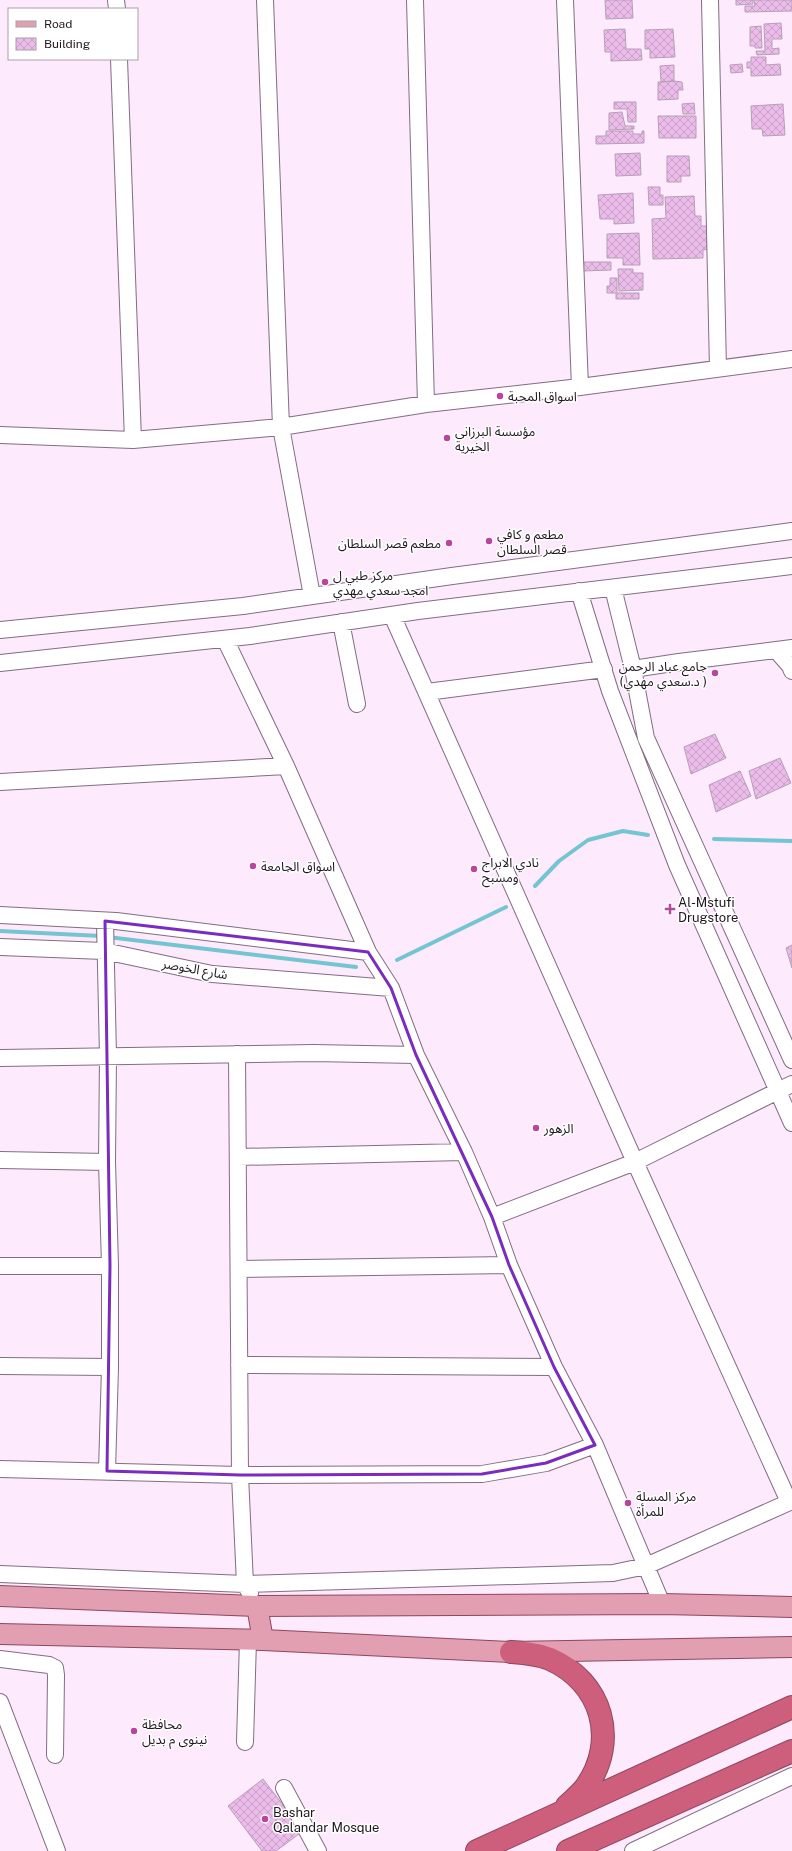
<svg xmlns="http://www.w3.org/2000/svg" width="792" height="1851" viewBox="0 0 792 1851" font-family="'Public Sans','Noto Sans Arabic',sans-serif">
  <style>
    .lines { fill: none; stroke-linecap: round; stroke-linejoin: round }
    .stream { stroke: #74c5d2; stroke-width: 4 }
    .building { fill: url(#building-cross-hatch); stroke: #b69fb5 }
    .minor-casing { stroke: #826d81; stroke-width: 18 }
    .major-casing { stroke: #90465c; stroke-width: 22 }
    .highway-casing { stroke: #90465c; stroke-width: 24 }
    .minor { stroke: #fff; stroke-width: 16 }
    .major { stroke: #e19fb1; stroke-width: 20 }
    .highway { stroke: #cd5f7d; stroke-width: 22 }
    .marked { fill: none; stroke: #7b2cbf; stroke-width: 3; stroke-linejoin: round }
    .poi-dot { fill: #b9459e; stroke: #fff; stroke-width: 1.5 }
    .labels { text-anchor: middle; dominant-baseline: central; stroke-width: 3; stroke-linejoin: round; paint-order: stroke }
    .poi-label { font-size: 13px; fill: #20171f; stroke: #fff; text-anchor: start }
    .street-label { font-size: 13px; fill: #20171f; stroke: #fff }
  </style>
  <defs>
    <pattern id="building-cross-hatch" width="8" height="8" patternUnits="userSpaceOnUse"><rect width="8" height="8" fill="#ebbbea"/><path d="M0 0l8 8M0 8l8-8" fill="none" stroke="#c9a0c8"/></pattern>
  </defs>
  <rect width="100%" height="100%" fill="#feeafd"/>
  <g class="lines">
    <path class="stream" d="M714 839 792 841
      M535 886 559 861 588 840 623 831 648 835
      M0 931 101 936
      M108 937 356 967
      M397 960 506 907"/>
  </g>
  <path class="building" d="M605 0H632L633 18 606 19Z
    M736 0H753V4L736 5Z
    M754 0H792V11L745 12V6H755Z
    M781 23 782 39H772V49L779 48V54L757 55 756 51H765L764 24Z
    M761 26 762 48H755V46H750V27Z
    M625 29 626 49H641L642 60 611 61V52H605L604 30Z
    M673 29 675 57 650 58V49H645V30Z
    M751 57H766V65L780 64 781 75 751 76V68H747V62H751Z
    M742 64 743 72 731 73 730 65Z
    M674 65V81L661 82 660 66Z
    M674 81 682 82 683 90H678V99L658 100V82Z
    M614 102H636V122H628L627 109H614Z
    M694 103 695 114H683L682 104Z
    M783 104 785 135 763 136 762 129H752L751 106Z
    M622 112 625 126H634V129L609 130V113Z
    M658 116H696V138H659Z
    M606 131H633V134H642V131H644V143L596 144V136H606Z
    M640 153 641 175 616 176 615 154Z
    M667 156H689L690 176H681V182H667Z
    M648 187H660V195H663V205H649Z
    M633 193 634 223 614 224V219H600L598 195Z
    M694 196 695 216H701V226H709L710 249 703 250V258L653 259 652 219 666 218 665 197Z
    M639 233 640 265H623V258H607V234Z
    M583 262H611V270L583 271Z
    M618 269H633V273H643V290L619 291Z
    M610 278H617V293H639V299H616V293H607V286H610Z
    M715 734 726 758 691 774 684 747Z
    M780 758 791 783 756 799 749 771Z
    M740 771 751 796 716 812 709 785Z
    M792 945V968L786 948Z
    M263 1779 303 1831 276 1851H262L228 1806Z"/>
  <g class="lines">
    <defs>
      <path id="minor" d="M116 0 117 9
        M265 0 281 427 312 596
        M415 0 426 404
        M565 0 580 387
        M710 0 718 369
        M119 59 133 440
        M0 435 133 440 281 427 426 404 580 387 792 359
        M613 588 633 669 646 738 792 1060
        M579 591 610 691 677 865 792 1123
        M392 615 635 1162 789 1502
        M341 622 357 704
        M0 630 243 606 452 576 792 531
        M225 639 286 766 368 952 391 988 416 1055 464 1152 492 1217 509 1265 554 1367 595 1445 662 1604
        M776 650 790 666 792 671
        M0 663 250 636 418 611 792 566
        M633 669 679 662 792 648
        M427 692 604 669
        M0 782 286 766
        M0 915 116 921 368 952
        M105 921 108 1056 107 1162 110 1266V1367L107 1471
        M0 947 104 951 212 974 391 988
        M237 1054 240 1475 245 1584 250 1593
        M0 1058 314 1053 416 1055
        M238 1157 464 1152
        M0 1160 107 1162
        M492 1217 635 1162 792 1084
        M0 1266H110
        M239 1269 509 1265
        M239 1365 554 1367
        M0 1366 110 1367
        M0 1469 240 1475 482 1474 546 1463 595 1445
        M0 1574 245 1584 613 1573 646 1566 792 1501
        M0 1659 49 1665 55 1668 56 1675 55 1755
        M0 1702 57 1851
        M245 1742 248 1640
        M284 1788 318 1851
        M633 1851 792 1776"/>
      <path id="major" d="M0 1596 257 1606 662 1604 792 1607
        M257 1606 263 1640
        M0 1634 263 1640 511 1652 792 1647"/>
      <path id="highway" d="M511 1652C524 1653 538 1654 550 1659 602 1682 619 1740 586 1787 581 1794 573 1800 567 1806
        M477 1851 792 1707
        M568 1851 792 1751"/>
    </defs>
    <use href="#minor" class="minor-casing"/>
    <use href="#major" class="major-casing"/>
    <use href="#highway" class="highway-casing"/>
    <use href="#minor" class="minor"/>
    <use href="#major" class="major"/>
    <use href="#highway" class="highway"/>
  </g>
  <path class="marked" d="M105 921 368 952 391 988 416 1055 492 1217 509 1265 554 1367 595 1445 546 1463 482 1474 240 1475 107 1471 110 1266Z"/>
  <g class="poi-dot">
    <circle cx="500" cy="396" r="4"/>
    <circle cx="447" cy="438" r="4"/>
    <circle cx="489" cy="541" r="4"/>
    <circle cx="449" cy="543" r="4"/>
    <circle cx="325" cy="582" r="4"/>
    <circle cx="715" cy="673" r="4"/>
    <circle cx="253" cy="866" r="4"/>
    <circle cx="474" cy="869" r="4"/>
    <path d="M668 903h4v4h4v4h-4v4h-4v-4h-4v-4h4z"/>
    <circle cx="536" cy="1128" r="4"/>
    <circle cx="628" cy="1503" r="4"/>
    <circle cx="134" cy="1731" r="4"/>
    <circle cx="265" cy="1819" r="4"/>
  </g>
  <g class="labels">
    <g class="poi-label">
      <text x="508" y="396">اسواق المحبة</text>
      <text x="455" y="431">مؤسسة البرزاني<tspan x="455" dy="15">الخيرية</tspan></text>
      <text x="497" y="534">مطعم و كافي<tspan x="497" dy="15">قصر السلطان</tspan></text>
      <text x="441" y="543" text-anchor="end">مطعم قصر السلطان</text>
      <text x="333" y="575">مركز طبي ل<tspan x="333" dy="15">امجد سعدي مهدي</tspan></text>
      <text x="707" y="666" text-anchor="end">جامع عباد الرحمن<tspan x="707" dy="15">(د.سعدي مهدي )</tspan></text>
      <text x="482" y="862">نادي الابراج<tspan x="482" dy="15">ومسبح</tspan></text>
      <text x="261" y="866">اسواق الجامعة</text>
      <text x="678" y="902">Al-Mstufi<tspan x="678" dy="15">Drugstore</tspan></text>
      <text x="544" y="1128">الزهور</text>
      <text x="636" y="1496">مركز المسلة<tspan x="636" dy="15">للمرأة</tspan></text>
      <text x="142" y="1724">محافظة<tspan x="142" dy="15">نينوى م بديل</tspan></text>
      <text x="273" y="1812">Bashar<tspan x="273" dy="15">Qalandar Mosque</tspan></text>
    </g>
    <g class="street-label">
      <text transform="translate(195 969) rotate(10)">شارع الخوصر</text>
    </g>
  </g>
  <rect x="8" y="8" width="130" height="52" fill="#ffffff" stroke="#a6a2a5"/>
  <rect x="16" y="21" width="20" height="6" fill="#e19fb1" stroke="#a6a2a5"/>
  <text x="44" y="28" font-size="12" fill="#20171f">Road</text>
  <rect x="16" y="38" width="20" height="12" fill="url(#building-cross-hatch)" stroke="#a6a2a5"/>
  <text x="44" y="48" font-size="12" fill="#20171f">Building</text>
</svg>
